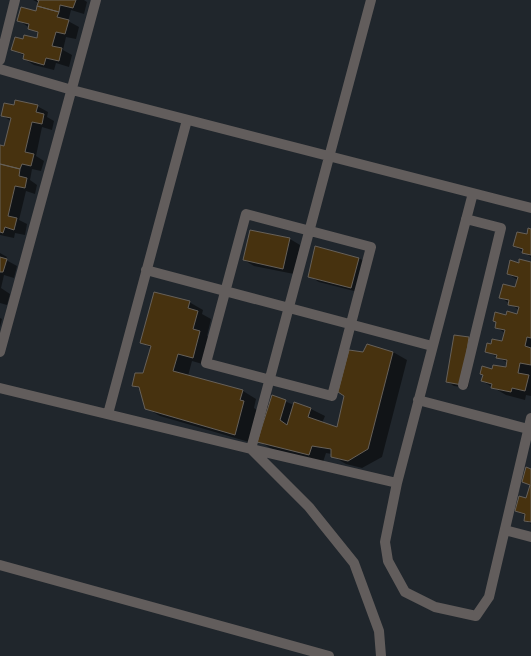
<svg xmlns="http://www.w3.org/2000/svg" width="531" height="656" viewBox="0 0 531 656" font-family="Helvetica,sans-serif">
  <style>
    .shadow { fill: #0007 }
    .building { fill: #47320f; stroke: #666059 }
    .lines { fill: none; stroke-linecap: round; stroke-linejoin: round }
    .street { stroke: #625d5c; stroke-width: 10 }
  </style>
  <rect width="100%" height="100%" fill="#20262c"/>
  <path class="shadow" d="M33 0H84L87 2 84 14 71 10 69 18 68 21 79 27 76 39 66 37 63 50 72 55 69 67 56 63 54 70 34 65 24 59 25 56 12 50 24 40 37 39 39 34 18 20 37 13 39 3Z
    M15 106H37L48 112 47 117 54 121 52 130 42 127 36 156 44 161 41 171 32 169 30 180 37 185 35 194 26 191 19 220 27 224 25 235 15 233 14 238 0 235V146L5 147 11 121 3 116Z
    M531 230V257L514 246 527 235Z
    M290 239 300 245 294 274 254 266 244 260Z
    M0 253 7 257 6 260 17 266 14 278 4 275 1 288 10 294 7 305 0 303Z
    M359 258 369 264 362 293 319 282 309 276Z
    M531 263V396L526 395 525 400 506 395 482 381 493 370 506 369 508 363 486 351 492 345 503 342 505 333 496 327 506 316 518 315 519 310 500 297 516 288 518 280 508 274 520 264Z
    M189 302 203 310 202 314 211 319 207 336 213 340 206 365 192 361 188 376 243 391 256 399 254 408 257 410 249 442 160 416 146 408 141 390 133 385 143 374 151 348 141 342Z
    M0 318 2 319 0 327Z
    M455 336 469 338 476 342 468 388 454 386 448 382Z
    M367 345 393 352 407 360 382 457 362 468 346 464 332 456V454L326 453 323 462 272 449 258 441 264 403 269 404 272 396 294 405V404L311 409 325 416 322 423 338 428 363 353Z
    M531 470V524L525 520 526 516 516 511 527 500 530 486 523 482Z"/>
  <path class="building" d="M37 0H76L73 8 60 5 59 12 37 6 39 0Z
    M37 6 59 12 57 17 69 20 65 34 56 32 52 46 62 48 59 61 46 58 44 65 23 59 24 54 11 50 15 37 23 39 24 35 37 38 38 32 28 29 29 24 17 21 21 7 36 11Z
    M15 100 38 105 36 112 44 114 42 124 32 122 25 152 34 154 31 166 22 164 20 169 0 164V145L4 146 11 118 1 116 4 103 14 105Z
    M0 164 20 169 19 176 27 178 25 188 15 186 8 216 17 218 14 230 5 227 3 233 0 232Z
    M528 228 531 229V255L522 253 523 249 513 246 517 232 527 234Z
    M250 230 290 238 283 269 243 260Z
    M315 246 359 258 351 288 308 277Z
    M0 257 7 259 3 272H0Z
    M519 259 531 262V338L527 337 525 346 531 348V365L520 363 518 373 529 375 525 391 512 388 511 392 491 388 492 384 481 381 483 375 480 374 482 366 492 369 493 365 506 367 507 360 496 358 497 355 485 352 487 343 491 344 492 339 502 341 505 330 495 328 496 322 493 321 495 312 506 315 507 311 517 314 519 307 508 305 509 300 499 298 503 284 515 287 518 277 507 274 510 260 519 263Z
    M154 292 190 301 188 308 198 311 193 329 200 331 193 358 178 354 173 371 243 390 240 400 244 401 235 435 145 409 139 387 132 386 135 373H143L151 346 140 343Z
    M454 335 469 337 462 385 446 382Z
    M367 344 393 352 368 449 348 461 331 457V449L312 446 309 455 257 442 272 395 286 400 280 420 287 425 294 402 311 408 308 417 337 427 344 396 338 392 349 350 363 352Z
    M526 467 531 469V522L524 521 525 514 515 511 519 496 526 498 530 485 522 482Z"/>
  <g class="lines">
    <path class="street" d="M371 0 251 449 309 507 354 563 379 631 381 656
      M0 60 15 0
      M0 69 72 90 531 208
      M473 193 397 483 385 542 388 561 405 592 435 607 476 616 489 597 531 418
      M246 214 371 247 332 396 206 363Z
      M146 270 432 346
      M0 352 96 0
      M463 385 501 228 466 219
      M0 388 251 449 397 483
      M418 400 528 429
      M108 414 187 120
      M505 530 531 537
      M0 565 329 656"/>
  </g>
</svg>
